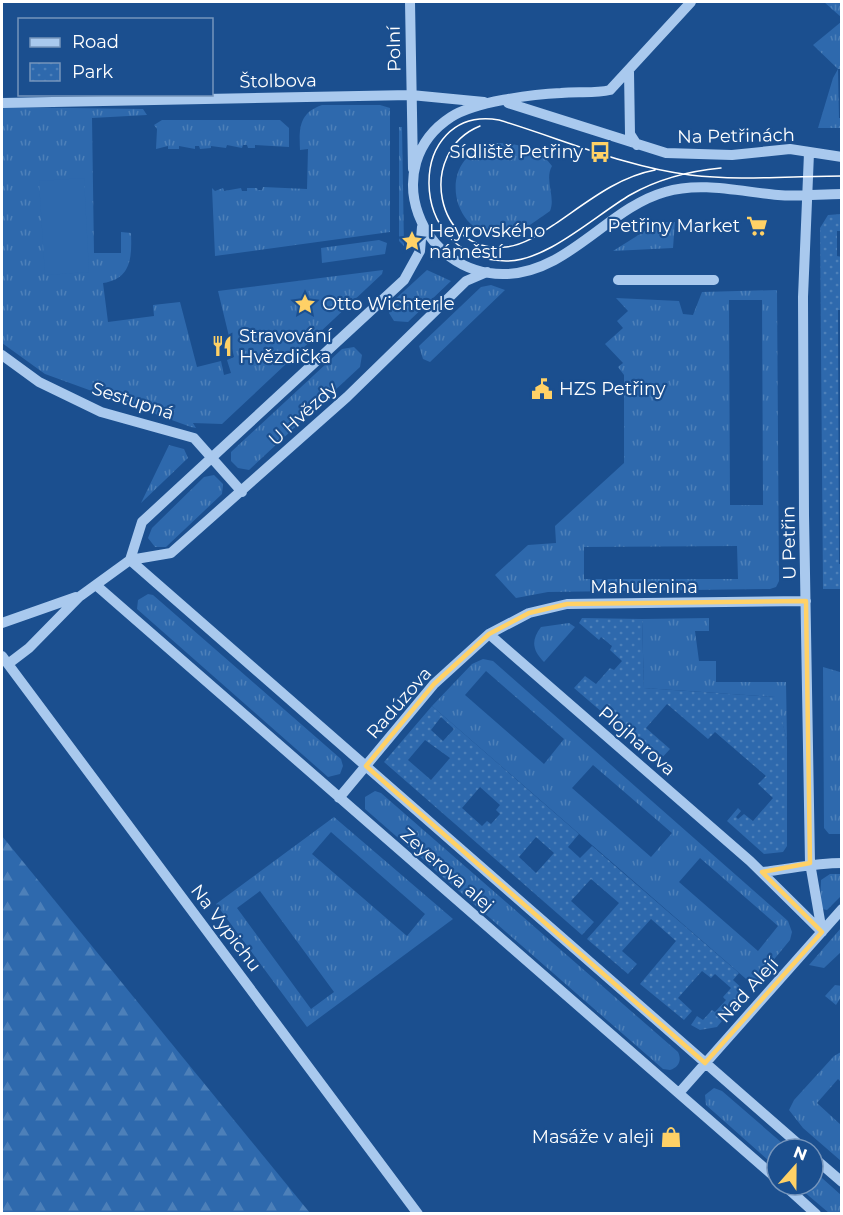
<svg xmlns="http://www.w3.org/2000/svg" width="843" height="1215" viewBox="0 0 843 1215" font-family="Montserrat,sans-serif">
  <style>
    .grass { fill: url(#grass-tufts); fill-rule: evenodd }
    .forest { fill: url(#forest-firs) }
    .park { fill: url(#park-dots); fill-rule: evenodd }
    .pitch { fill: #2e69ad }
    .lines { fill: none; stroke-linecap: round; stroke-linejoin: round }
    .minor { stroke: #a9c9ee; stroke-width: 10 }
    .tram { stroke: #fff; stroke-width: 1.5 }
    .marked { fill: none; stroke: #ffd166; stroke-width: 4.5; stroke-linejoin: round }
    .labels { text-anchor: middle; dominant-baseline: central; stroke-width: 4.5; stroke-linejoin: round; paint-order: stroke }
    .street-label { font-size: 18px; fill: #fff; stroke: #1b4f8f }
    .poi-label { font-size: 18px; fill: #fff; stroke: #1b4f8f; text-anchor: start }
  </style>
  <defs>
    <pattern id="grass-tufts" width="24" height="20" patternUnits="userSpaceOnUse" patternTransform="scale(1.5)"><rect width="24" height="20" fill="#2e69ad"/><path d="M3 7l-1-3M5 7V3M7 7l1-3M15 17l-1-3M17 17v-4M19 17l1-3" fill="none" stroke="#4d80b9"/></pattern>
    <pattern id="forest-firs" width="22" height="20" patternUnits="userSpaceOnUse" patternTransform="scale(1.5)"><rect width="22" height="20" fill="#2e69ad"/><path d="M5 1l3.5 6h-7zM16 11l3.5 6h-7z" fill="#4d80b9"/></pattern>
    <pattern id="park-dots" width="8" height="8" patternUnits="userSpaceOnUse" patternTransform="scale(1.5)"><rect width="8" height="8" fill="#2e69ad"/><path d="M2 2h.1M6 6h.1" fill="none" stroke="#4d80b9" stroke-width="1.8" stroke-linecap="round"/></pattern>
  </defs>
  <rect width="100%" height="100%" fill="#1b4f8f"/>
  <path class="grass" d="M824 2H841V17Z
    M841 22V69H838L839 118H841V128H818L833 78 838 69 813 45Z
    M322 105H380L390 108V232L215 256 212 188 215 191 223 188 224 191 241 188 242 191H247V188H257L258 190H262L263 187 307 189 308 149 300 150C299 128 299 113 322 105Z
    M2 107 143 109 147 115 92 118 94 253H121V232L131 233C132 258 131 279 103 283L108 322 154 316 153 305 180 302 197 367 221 361 224 375 231 373 227 360 234 357 218 291 383 270 382 274 222 424 193 423 196 428 191 427 45 374 2 343Z
    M162 120H280L289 128V147L255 145V148H248L247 145H243L242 148 227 145 226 148 211 146V148L200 149 199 146H195V149L179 146V149H168V146L156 149 157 129 154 125Z
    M399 127H402L404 246 399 241Z
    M492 143C513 142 539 147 552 166 544 180 556 197 550 211 538 219 524 231 509 234 455 246 430 160 492 143Z
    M675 222 673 248 613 251 648 229 649 223Z
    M379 240 387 243 385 254 322 263 321 248Z
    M427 270 451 281 408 322 394 321 389 313 392 302Z
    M491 285 505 290 430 362 423 359 419 346 481 287Z
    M777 290 779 581 776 587 770 589 548 592 516 598 495 575 528 545 556 543 555 526 624 463V375L618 367 623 363 605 344 623 328 617 321 628 311 616 298 679 301 683 314 693 315 702 292ZM729 300H762L763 505H730ZM737 546 738 579H584V547Z
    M354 347 362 355 360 367 249 470 238 468 231 461V452L342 349Z
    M169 445 184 449 188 458 141 503Z
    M214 475 223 484 222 494 166 547H155L148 538 152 528 204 477Z
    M148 594 153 595 341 759 343 766 340 774 328 777 137 609 138 600Z
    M709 618V631H695L699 661H716V682H786L787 740 775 697 644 688 642 619Z
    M569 623 575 627 544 662C532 650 531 640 541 627Z
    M483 659 493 661 788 921 792 932 790 940 753 985 432 706 472 664ZM486 671 564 739 544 764 465 695ZM593 765 672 833 651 857 572 788ZM700 858 778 926 758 951 679 882Z
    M823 667 840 672 841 834H829L824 828Z
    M375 791 381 793 678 1052C682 1060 679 1067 670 1070L663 1069 365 809V797Z
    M334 817 453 919 307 1027 216 904ZM331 832 425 914 407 936 312 854ZM260 891 334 992 311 1009 237 908Z
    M830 874H841V896L827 910 822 909 820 905 821 880Z
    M841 928V952L824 968 809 965Z
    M835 985 842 986 841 997 836 1005 825 996Z
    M841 1052V1082L838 1079 817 1103 841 1125V1161L803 1128 789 1110 794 1100 834 1056Z
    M714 1088 722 1091 789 1149H777V1168L706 1105 705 1095Z
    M813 1170 841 1195V1213H829L796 1185H813Z"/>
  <path class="forest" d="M2 836 310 1213H2Z"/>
  <path class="park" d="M841 214V231H837V256L842 257 841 310H838L839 564H841V589H823L820 228 828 215Z
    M582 618 642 619 644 688 776 697 787 740V846L783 852 764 854 727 821 738 808 741 811 736 817 738 819 744 814 753 821 773 798 758 784 766 776 715 732 708 739 667 704 646 728 670 749 659 761 574 688 585 676 596 684 610 668 614 670 622 661 610 650 612 646 601 637 599 640 579 623Z
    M432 706 579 834 568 847 580 858 592 846 739 973 733 980 746 992 717 1027 700 1030 691 1025 697 1016 703 1020 712 1010 715 1012 726 1000 723 997 731 988 715 974 711 978 702 971 678 998 692 1011 684 1020 640 984 676 941 651 919 622 951 637 964 628 974 587 939 619 903 591 879 571 901 594 922 582 935 384 762ZM441 717 454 729 443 741 431 730ZM425 740 450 758 431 780 408 760ZM480 787 500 805 496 810 500 814 491 824 487 821 482 826 462 808ZM536 837 554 853 536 873 519 857Z"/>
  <path class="pitch" d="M84 178 89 272 45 275 39 181Z"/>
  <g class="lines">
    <path class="minor" d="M410 2 413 169
      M691 2 610 90C594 94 577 91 561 93 532 94 474 102 451 117 377 165 420 276 505 274 568 273 608 208 665 192 701 181 742 192 778 195 799 197 821 194 842 194
      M629 72 630 134 637 145
      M2 103 411 95 484 102
      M508 103 666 153 732 155 790 149 842 157
      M809 153 803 297 804 515 810 863 822 932
      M618 280H714
      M2 355 39 382 101 412 194 438 242 492
      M130 560 804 1149
      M130 560 142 522 404 280 420 251 422 227
      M97 586 777 1179
      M2 623 76 597
      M489 634 750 861 822 932
      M2 656 418 1214
      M8 664 29 648 79 597 130 560 171 553 347 397 466 281 487 272
      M339 798 434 684 489 634 529 613 567 604 806 601
      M762 872C790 869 814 863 842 863
      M679 1093 842 909
      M813 1157 842 1182
      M784 1185 816 1214"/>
    <path class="tram" d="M480 126C416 152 435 255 506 247 524 245 540 234 555 224 586 203 617 177 655 170
      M721 168C689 171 658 179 630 195 596 215 546 262 506 261 403 259 406 104 499 120 562 139 625 167 690 175 739 181 791 176 842 176"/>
  </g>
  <path class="marked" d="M806 601 810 863 762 872 822 932 705 1063 366 766 434 684 489 634 529 613 567 604Z"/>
  <defs>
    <symbol id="bus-bare" viewBox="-9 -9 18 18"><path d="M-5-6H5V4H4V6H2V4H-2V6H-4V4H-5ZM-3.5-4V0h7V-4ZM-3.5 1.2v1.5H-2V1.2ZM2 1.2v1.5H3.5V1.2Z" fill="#ffd166" stroke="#1b4f8f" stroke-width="2.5" paint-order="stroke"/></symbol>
    <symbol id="supermarket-bare" viewBox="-9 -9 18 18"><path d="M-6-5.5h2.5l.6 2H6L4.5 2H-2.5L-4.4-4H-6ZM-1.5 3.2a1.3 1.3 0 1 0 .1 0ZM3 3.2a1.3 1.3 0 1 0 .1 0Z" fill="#ffd166" stroke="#1b4f8f" stroke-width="2.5" paint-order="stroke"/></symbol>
    <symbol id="sight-bare" viewBox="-9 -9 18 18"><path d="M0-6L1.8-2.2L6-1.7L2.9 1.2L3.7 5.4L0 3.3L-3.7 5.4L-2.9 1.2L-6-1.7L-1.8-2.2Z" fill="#ffd166" stroke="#1b4f8f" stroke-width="2.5" paint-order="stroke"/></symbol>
    <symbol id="restaurant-bare" viewBox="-9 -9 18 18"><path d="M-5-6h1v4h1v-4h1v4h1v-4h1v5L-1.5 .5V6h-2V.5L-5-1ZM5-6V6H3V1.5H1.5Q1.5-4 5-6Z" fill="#ffd166" stroke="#1b4f8f" stroke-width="2.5" paint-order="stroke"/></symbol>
    <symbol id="civic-bare" viewBox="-9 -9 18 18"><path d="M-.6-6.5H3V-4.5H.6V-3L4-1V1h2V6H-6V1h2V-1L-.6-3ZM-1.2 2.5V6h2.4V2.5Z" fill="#ffd166" stroke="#1b4f8f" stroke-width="2.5" paint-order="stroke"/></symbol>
    <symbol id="shop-bare" viewBox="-9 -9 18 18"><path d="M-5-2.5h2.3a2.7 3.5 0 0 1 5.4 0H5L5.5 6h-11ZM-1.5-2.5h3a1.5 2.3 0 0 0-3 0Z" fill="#ffd166" stroke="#1b4f8f" stroke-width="2.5" paint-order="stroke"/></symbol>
  </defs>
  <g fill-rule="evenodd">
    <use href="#bus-bare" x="585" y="137" width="30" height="30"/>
    <use href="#supermarket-bare" x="742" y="211" width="30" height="30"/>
    <use href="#sight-bare" x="397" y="226" width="30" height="30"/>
    <use href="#sight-bare" x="290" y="289" width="30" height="30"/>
    <use href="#restaurant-bare" x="207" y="331" width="30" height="30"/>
    <use href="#civic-bare" x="527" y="374" width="30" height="30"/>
    <use href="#shop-bare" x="656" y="1122" width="30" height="30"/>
  </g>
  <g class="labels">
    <g class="street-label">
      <text transform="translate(394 49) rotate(-91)">Polní</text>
      <text transform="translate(278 81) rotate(-1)">Štolbova</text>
      <text transform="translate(736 136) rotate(-1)">Na Petřinách</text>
      <text transform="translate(133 401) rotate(18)">Sestupná</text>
      <text transform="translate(303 414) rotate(-42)">U Hvězdy</text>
      <text transform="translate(789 543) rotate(-91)">U Petřin</text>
      <text x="644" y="587">Mahulenina</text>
      <text transform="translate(399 703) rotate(-49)">Radúzova</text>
      <text transform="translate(637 741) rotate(41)">Plojharova</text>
      <text transform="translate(447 870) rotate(41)">Zeyerova alej</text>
      <text transform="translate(226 928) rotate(53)">Na Vypichu</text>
      <text transform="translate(748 990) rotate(-48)">Nad Alejí</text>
    </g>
    <g class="poi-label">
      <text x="583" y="152" text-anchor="end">Sídliště Petřiny</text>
      <text x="740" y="226" text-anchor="end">Petřiny Market</text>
      <text x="429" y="231">Heyrovského<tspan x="429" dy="21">náměstí</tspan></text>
      <text x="322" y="304">Otto Wichterle</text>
      <text x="239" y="336">Stravování<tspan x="239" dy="21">Hvězdička</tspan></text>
      <text x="559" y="389">HZS Petřiny</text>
      <text x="654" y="1137" text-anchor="end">Masáže v aleji</text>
    </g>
  </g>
  <rect width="843" height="1215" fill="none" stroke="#ffffff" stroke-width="6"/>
  <rect x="18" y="18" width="195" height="78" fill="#1b4f8f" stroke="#7695bc" stroke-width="1.5"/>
  <rect x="30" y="38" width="30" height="9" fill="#a9c9ee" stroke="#7695bc" stroke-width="1.5"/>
  <text x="72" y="48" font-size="18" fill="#ffffff">Road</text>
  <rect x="30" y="63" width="30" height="18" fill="url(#park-dots)" stroke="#7695bc" stroke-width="1.5"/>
  <text x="72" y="78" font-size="18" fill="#ffffff">Park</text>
  <g transform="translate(795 1167) rotate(21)"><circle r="28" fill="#1b4f8f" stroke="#7695bc" stroke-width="1.5"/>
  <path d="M0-4.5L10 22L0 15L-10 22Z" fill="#ffd166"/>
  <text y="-9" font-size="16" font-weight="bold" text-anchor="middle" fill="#ffffff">N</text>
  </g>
</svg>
